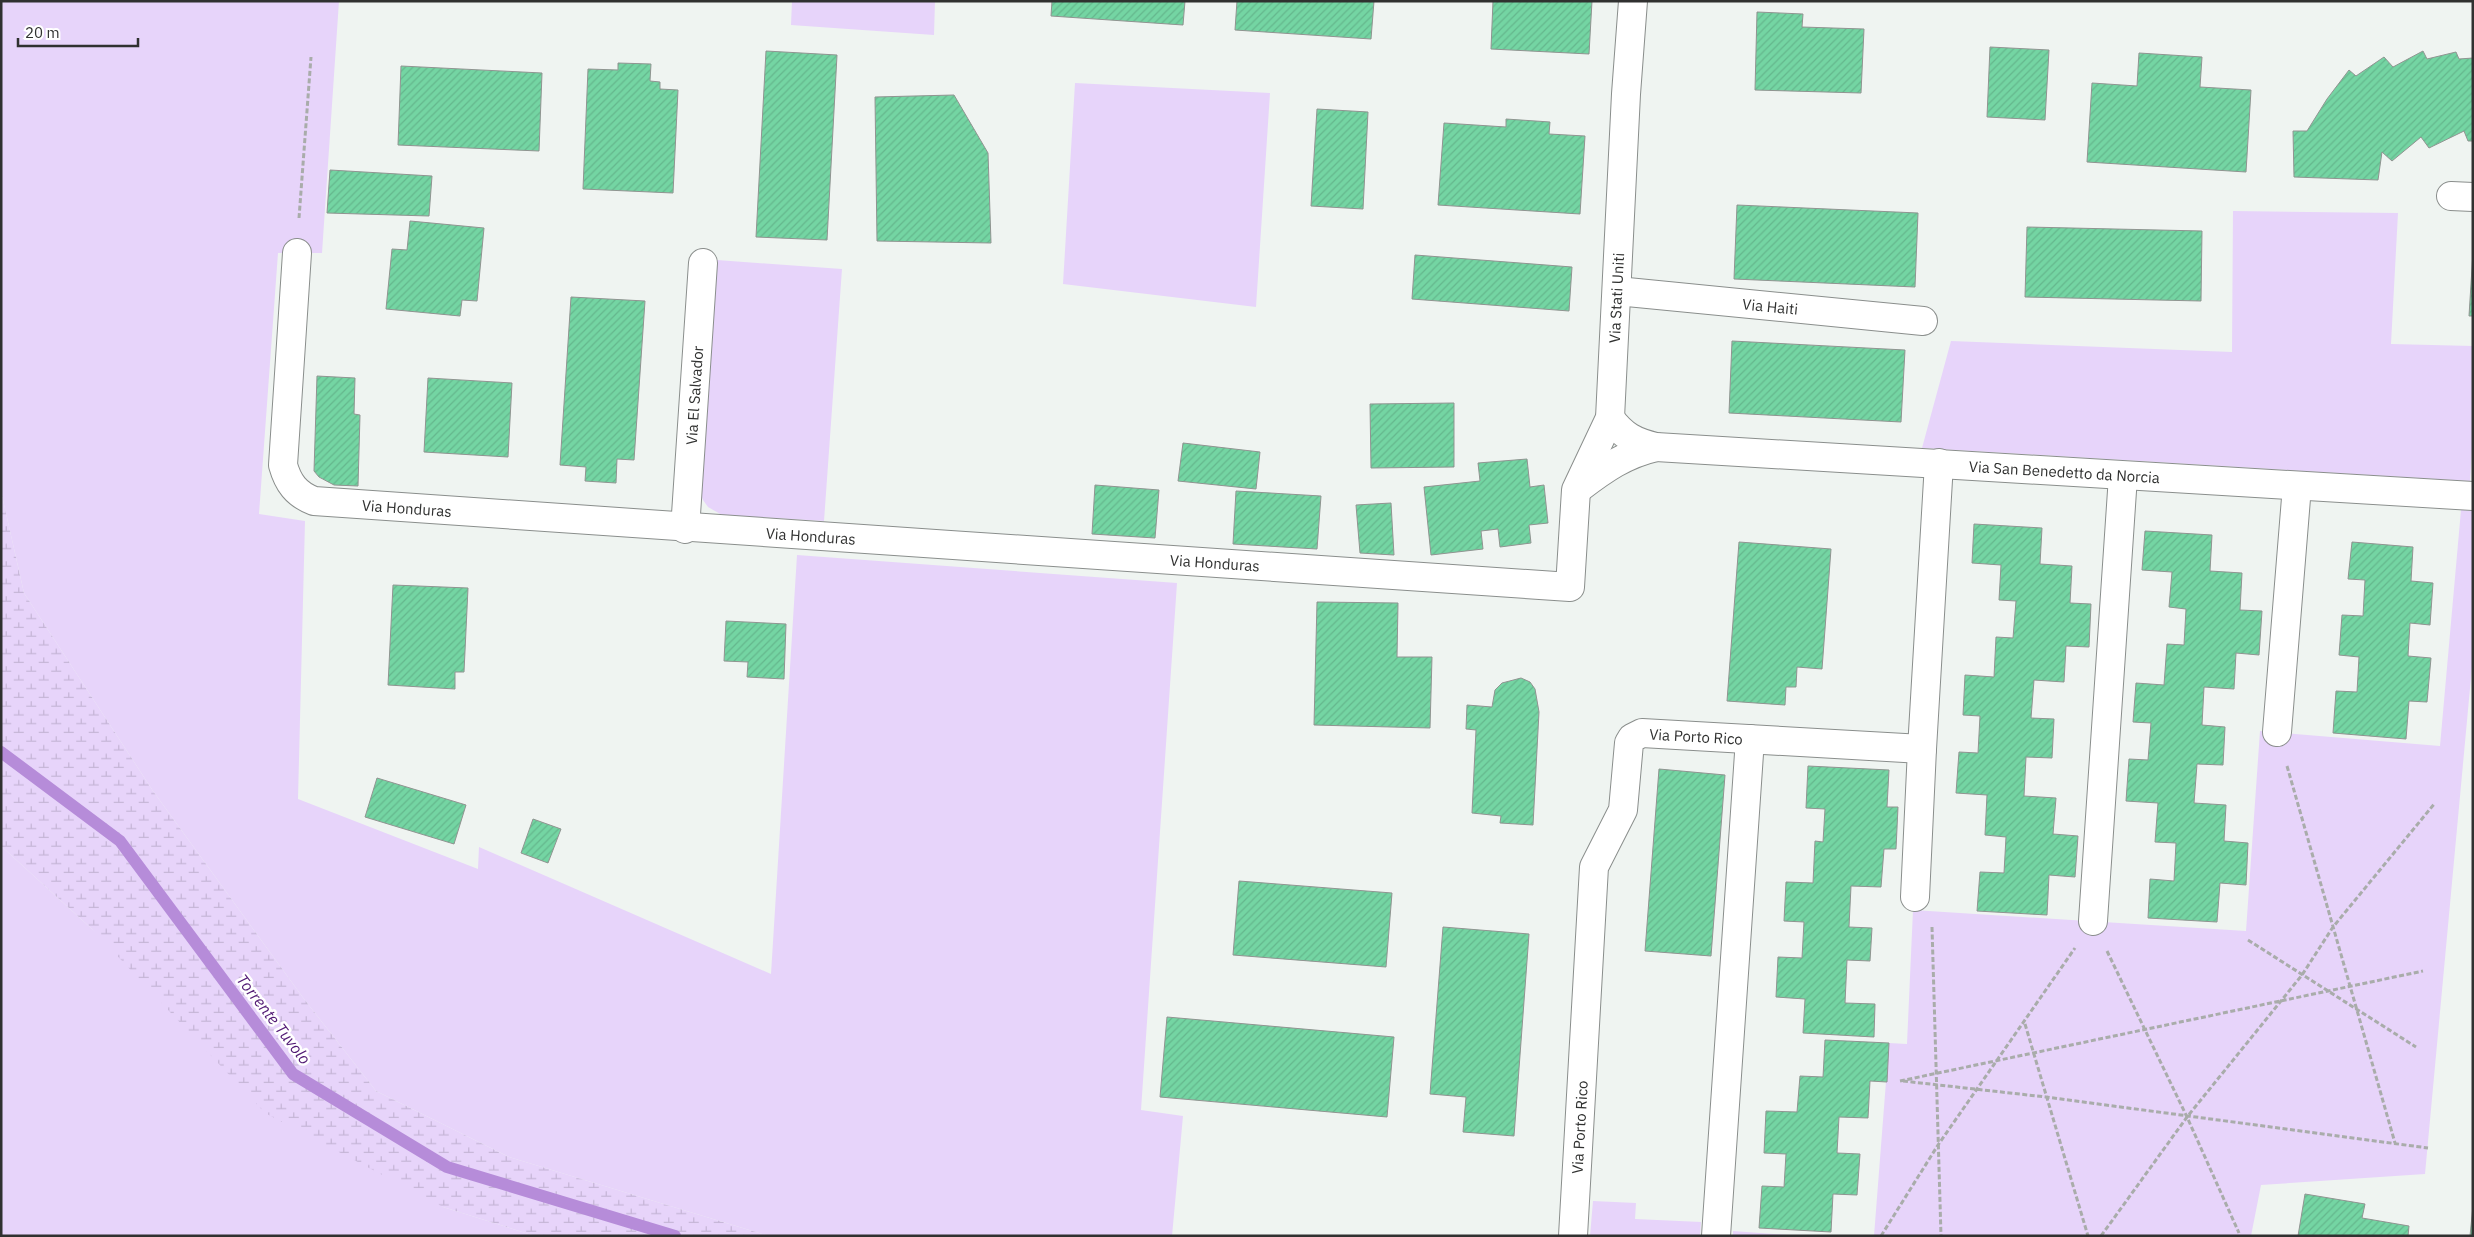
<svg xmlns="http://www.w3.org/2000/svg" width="2474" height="1237" viewBox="0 0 2474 1237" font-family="'IBM Plex Sans',sans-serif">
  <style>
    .green { fill: #e7d4fa }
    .wetland { fill: url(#wetland-marsh) }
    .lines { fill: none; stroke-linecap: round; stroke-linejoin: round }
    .stream { stroke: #b68cd9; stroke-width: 12 }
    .building { fill: url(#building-hatch); stroke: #909491 }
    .minor-casing { stroke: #8a8e8c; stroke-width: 30 }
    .path { stroke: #a9acaa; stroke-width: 3; stroke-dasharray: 5 2.5; stroke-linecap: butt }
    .minor { stroke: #fff; stroke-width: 28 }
    .labels { text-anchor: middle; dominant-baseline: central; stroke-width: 5; stroke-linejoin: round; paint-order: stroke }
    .street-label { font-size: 15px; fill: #303130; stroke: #fff }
    .water-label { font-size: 16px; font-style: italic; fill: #501873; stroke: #fff }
  </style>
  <defs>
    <pattern id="wetland-marsh" width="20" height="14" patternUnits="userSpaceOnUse" patternTransform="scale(1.25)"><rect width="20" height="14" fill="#e7d4fa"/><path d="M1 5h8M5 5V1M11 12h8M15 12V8" fill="none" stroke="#c6b6d7"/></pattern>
    <pattern id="building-hatch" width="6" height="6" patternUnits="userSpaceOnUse" patternTransform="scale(1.25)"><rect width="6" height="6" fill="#74d5a3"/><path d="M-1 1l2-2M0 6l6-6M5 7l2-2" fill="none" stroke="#65b78d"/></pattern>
  </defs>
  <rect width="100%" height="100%" fill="#eff4f1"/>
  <path class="green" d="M1 1H339L322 253H278L259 514 305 521 298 799 478 869 479 847 771 974 797 555 1177 583 1141 1110 1183 1116 1172 1236H769L509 1157 376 1091 304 999 153 791 24 593 1 491Z
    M792 1H935L934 35 791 25Z
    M1075 83 1270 93 1256 307 1063 284Z
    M2233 211 2398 213 2391 344 2473 346V436L2470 481 1922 448 1951 341 2232 352Z
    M717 260 842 269 824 521 722 515 708 507 703 500 699 490 697 455Z
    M2461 510 2473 511V656L2425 1174 2261 1185 2251 1236H1874L1889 1043 1907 1044 1913 910 2246 931 2260 731 2440 746Z
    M1 846 92 929 443 1207 535 1236H1Z
    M1593 1201 1636 1203 1635 1219 1701 1222 1700 1236H1590Z
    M1733 1231 1800 1236H1733Z"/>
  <path class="wetland" d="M1 491 24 593 153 791 304 999 376 1091 509 1157 769 1236H535L443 1207 265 1113 92 929 1 846Z"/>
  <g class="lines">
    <path class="stream" d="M1 752 120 841 293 1074 447 1167 675 1236"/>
  </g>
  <path class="building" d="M1052 1H1185L1183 25 1051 16Z
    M1237 1H1374L1371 39 1235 30Z
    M1493 1H1592L1589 54 1491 49Z
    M1757 12 1803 14 1802 27 1864 29 1861 93 1755 90Z
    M1990 47 2049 50 2045 120 1987 117Z
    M766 51 837 55 827 240 756 237Z
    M2423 51 2427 59 2456 52 2459 59 2473 58V141H2468L2464 131 2429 148 2421 137 2392 161 2382 152 2378 180 2294 177 2293 131H2307L2327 99 2349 70 2356 76 2384 57 2393 67Z
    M2139 53 2202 57 2200 87 2251 90 2246 172 2087 162 2092 83 2137 86Z
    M618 63 651 64 650 81 660 82V89L678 90 673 193 583 189 588 69 618 70Z
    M401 66 542 73 539 151 398 145Z
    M954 95 988 153 991 243 877 241 875 97Z
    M1317 109 1368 112 1363 209 1311 206Z
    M1506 119 1550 122 1549 134 1585 136 1580 214 1438 205 1444 123 1506 127Z
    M330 170 432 176 429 216 327 213Z
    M1737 205 1918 213 1915 287 1734 279Z
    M410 221 484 228 477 301 462 300 460 316 386 309 392 249 407 250Z
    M2027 227 2202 231 2201 301 2025 297Z
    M2473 252V316H2469Z
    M1415 255 1572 267 1569 311 1412 299Z
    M571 297 645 301 634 460 617 459 616 483 585 481 586 467 560 465Z
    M1732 341 1905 350 1901 422 1729 413Z
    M317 376 355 378 354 414 360 415 358 486 334 485 319 477 314 471Z
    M428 378 512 383 508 457 424 452Z
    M1454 403V467L1371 468 1370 404Z
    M1183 443 1260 452 1256 489 1178 481Z
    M1527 459 1530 487 1544 485 1548 523 1529 525 1531 543 1500 547 1498 529 1481 531 1483 549 1431 555 1424 487 1480 481 1478 463Z
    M1095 485 1159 490 1155 538 1092 534Z
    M1236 491 1321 496 1317 549 1233 544Z
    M1391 503 1394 555 1360 553 1356 505Z
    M1974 524 2042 528 2040 564 2072 566 2070 603 2091 604 2089 647 2066 646 2064 682 2034 680 2031 718 2054 719 2052 758 2026 757 2024 796 2056 798 2053 834 2078 836 2075 877 2049 875 2047 915 1977 911 1980 872 2004 873 2006 837 1985 835 1987 795 1956 793 1959 752 1978 753 1980 716 1963 715 1965 675 1994 677 1996 637 2013 638 2016 601 1999 600 2001 565 1972 563Z
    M2145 531 2212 535 2210 571 2242 573 2240 610 2262 611 2259 655 2236 653 2234 689 2204 687 2202 725 2225 727 2223 765 2197 764 2194 803 2226 805 2224 841 2248 843 2246 885 2220 883 2217 922 2148 918 2150 879 2174 881 2176 843 2155 842 2158 803 2126 801 2129 759 2148 760 2151 723 2133 722 2136 683 2164 685 2167 644 2184 645 2186 609 2169 607 2172 572 2142 570Z
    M1739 542 1831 549 1822 669 1797 667 1796 687H1786L1785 705 1727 701Z
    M2352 542 2413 547 2411 581 2433 583 2430 625 2410 623 2408 656 2431 658 2427 702 2409 701 2406 739 2333 733 2336 691 2357 692 2359 657 2339 655 2342 615 2363 616 2365 580 2348 579Z
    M393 585 468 588 464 672H455V689L388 685Z
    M1317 602 1398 603 1397 657H1432L1430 728 1314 725Z
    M726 621 786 624 784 679 747 677 748 662 724 661Z
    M1521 678 1530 682 1535 689 1539 712 1533 825 1500 823 1501 816 1472 813 1476 730 1466 729 1467 705 1492 707 1495 690 1502 683Z
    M1808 766 1889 770 1887 807H1898L1896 849H1884L1881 887 1851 886 1849 927 1872 928 1870 961 1847 960 1845 1003 1875 1004 1874 1037 1803 1033 1805 999 1776 997 1778 957 1802 958 1804 922 1784 921 1786 882 1813 883 1815 841 1823 842 1825 809 1806 808Z
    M1659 769 1725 775 1711 956 1645 951Z
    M377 778 466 805 454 844 365 817Z
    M533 819 561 829 548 863 521 853Z
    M1239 881 1392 893 1386 967 1233 955Z
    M1443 927 1529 934 1514 1136 1463 1132 1466 1097 1430 1094Z
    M1167 1017 1394 1037 1387 1117 1160 1097Z
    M1825 1040 1889 1043 1887 1082 1870 1081 1868 1118 1839 1117 1837 1153 1860 1154 1857 1195 1833 1194 1831 1232 1759 1228 1762 1186 1784 1187 1786 1154 1764 1153 1766 1111 1797 1112 1800 1076 1823 1077Z
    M2305 1194 2365 1204 2362 1218 2409 1226 2408 1236H2298Z
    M2473 1206V1236H2470Z"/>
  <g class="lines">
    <defs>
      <g id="minor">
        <path d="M2451 196 2473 197"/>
        <path id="s1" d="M297 253 283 465C288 483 296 494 314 501 733 532 1151 557 1570 587L1576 490 1610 418 1626 94 1633 1"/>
        <path id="s2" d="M1617 291 1923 321"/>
        <path id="s3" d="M1610 418C1623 436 1635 442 1656 447L2473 496"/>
        <path d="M1579 488C1604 469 1625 454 1656 447"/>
        <path id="s4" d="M685 529 703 263"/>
        <path d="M2277 732 2297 486"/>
        <path d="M1915 897 1922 749"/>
        <path d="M2093 921 2123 476"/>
        <path id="s5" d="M1573 1236 1594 867 1623 810 1629 743 1632 738 1642 733 1922 749 1939 463"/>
        <path d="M1716 1236 1750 739"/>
      </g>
    </defs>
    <use href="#minor" class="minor-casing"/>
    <path class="path" d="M299 218 311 57
      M2287 766 2395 1143
      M1932 927 1941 1236
      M2248 940 2416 1047
      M2107 951 2187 1117 2239 1233
      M2025 1024 2088 1236
      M1900 1081 2423 971
      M1903 1081 2046 1097 2428 1148
      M1881 1236 1938 1145 2075 948
      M2101 1236 2187 1117 2302 975 2333 927 2435 803"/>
    <use href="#minor" class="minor"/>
  </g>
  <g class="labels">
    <g class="street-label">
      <text stroke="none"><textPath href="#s1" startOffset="1818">Via Stati Uniti</textPath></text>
      <text stroke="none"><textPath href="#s2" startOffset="154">Via Haiti</textPath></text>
      <text stroke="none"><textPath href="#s4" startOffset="134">Via El Salvador</textPath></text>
      <text stroke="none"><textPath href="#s3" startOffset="465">Via San Benedetto da Norcia</textPath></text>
      <text stroke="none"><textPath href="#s1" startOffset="355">Via Honduras</textPath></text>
      <text stroke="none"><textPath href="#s1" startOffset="760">Via Honduras</textPath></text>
      <text stroke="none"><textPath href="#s1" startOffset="1165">Via Honduras</textPath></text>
      <text stroke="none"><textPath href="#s5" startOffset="572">Via Porto Rico</textPath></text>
      <text stroke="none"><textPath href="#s5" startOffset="109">Via Porto Rico</textPath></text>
    </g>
    <g class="water-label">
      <text transform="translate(274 1019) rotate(52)">Torrente Tuvolo</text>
    </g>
  </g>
  <rect width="2474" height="1237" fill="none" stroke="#303130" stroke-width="5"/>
  <path d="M18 38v8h120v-8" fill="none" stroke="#303130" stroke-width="2.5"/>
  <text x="25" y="38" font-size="15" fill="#303130" stroke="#ffffff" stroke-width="4" paint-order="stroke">20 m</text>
</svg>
